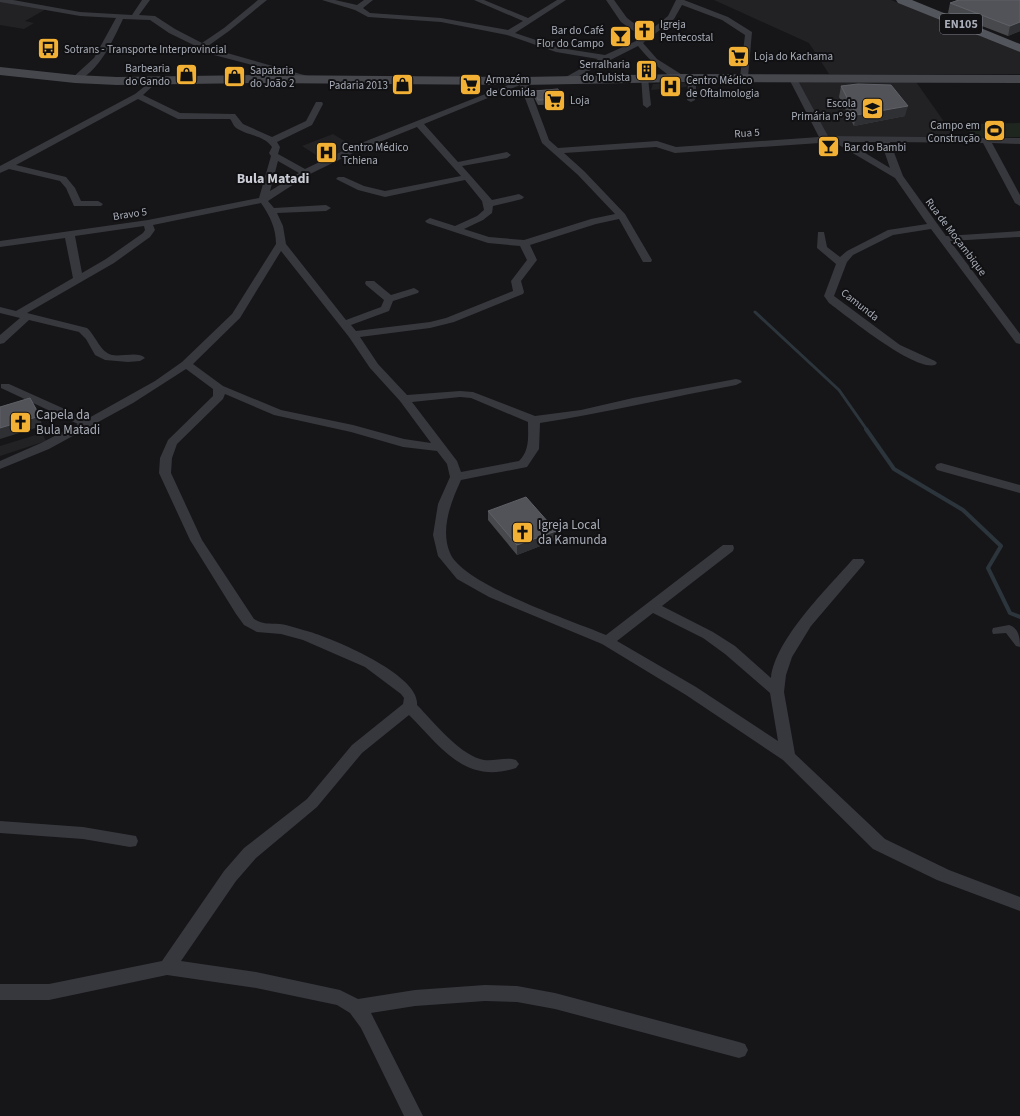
<svg xmlns="http://www.w3.org/2000/svg" width="1020" height="1116" viewBox="0 0 1020 1116" font-family="'Source Sans 3',sans-serif">
  <style>
    .built { fill: #222225 }
    .green { fill: #1e261f }
    .lines { fill: none; stroke-linecap: round; stroke-linejoin: round }
    .stream-far1 { stroke: #2c353c; stroke-width: 3 }
    .stream { stroke: #2c353c; stroke-width: 4 }
    .pedestrian { fill: #37383d; fill-rule: evenodd }
    .minor { fill: #37383d; fill-rule: evenodd }
    .secondary { fill: #45474d; fill-rule: evenodd }
    .primary { fill: #53555c; fill-rule: evenodd }
    .wall { fill: #47494d }
    .shaded-wall { fill: #2f3033 }
    .building { fill: #525359; stroke: #5f6168 }
    .labels { text-anchor: middle; dominant-baseline: central; stroke-width: 4; stroke-linejoin: round; paint-order: stroke }
    .far-poi-label { font-size: 11px; fill: #a8adb8; stroke: #111113; text-anchor: start }
    .far-street-label { font-size: 11px; fill: #a8adb8; stroke: #111113 }
    .shield { fill: #111113; stroke: #7b7e86; stroke-width: 1 }
    .shield-label { font-size: 12px; font-weight: bold; fill: #a8adb8 }
    .poi-label { font-size: 13px; fill: #a8adb8; stroke: #111113; text-anchor: start }
    .far-district-label { font-size: 14px; font-weight: bold; fill: #c9ccd4; stroke: #111113 }
  </style>
  <rect width="100%" height="100%" fill="#161618"/>
  <path class="built" d="M714 0H891L1020 52V74H829L809 43Z
    M0 1 48 8 25 21 34 23 24 29 0 25Z
    M792 77 914 79 957 140 825 139Z
    M689 82 686 87 651 90 653 84Z
    M333 134 353 146 324 160 302 146Z
    M42 433 46 441 0 456V446Z"/>
  <path class="green" d="M1020 123V137H971L967 124Z"/>
  <g class="lines">
    <path class="stream-far1" d="M755 312 839 390 867 430"/>
    <path class="stream" d="M866 429 894 469 963 510 1001 546 988 568 1010 613 1020 617"/>
    <path class="pedestrian" d="M1009 625C1019 628 1020 638 1020 647L1016 646 1006 633 993 634 992 631 993 628Z"/>
    <path class="minor" d="M0 0H13L80 12 132 15 142 0H150L139 15 155 16 175 29 202 43 224 28 258 0H267L229 31 208 46 220 51 318 79 314 81 214 55 169 33 150 20 123 19C114 38 98 75 75 81L71 79 94 58 116 18 80 16 0 2Z
      M322 0H335L357 5 364 0H373L363 8 370 13 441 18 508 30 523 21 474 0H484L528 18 557 0H566L515 33 560 48 605 55 636 41 642 37 621 22 606 0H614L627 18 647 33 668 16 676 0H684L728 17 752 32 748 77 744 79 740 77 745 35 722 20 682 5 674 19 643 43 657 59 684 76V80C670 82 646 56 638 46L567 82H564V78L598 59 556 52 507 35 441 22 368 17 355 10Z
      M789 75 796 77 828 136 1020 138V144L992 143 1020 195V206L1015 203 983 143 890 142 903 176 946 236 1020 231V237L950 241 1020 334V344L1016 343 931 229 893 235 853 255 847 262 834 296 900 345 935 361 937 363 935 365C914 371 848 317 829 303L824 296 836 264 817 248 818 232H824L827 247 840 257 847 251 888 230 927 224 895 178 834 142 675 153 656 147 564 153 584 171 625 214 652 260 651 262H643L619 219 596 224 530 245 537 260 521 281 524 292 523 294 454 322 430 328 360 337 378 364 407 395 460 391 473 392 535 416 581 410 633 398 736 379 740 380 742 382 736 385C671 397 605 413 540 423L539 449 527 467 461 480C451 502 440 529 450 553 463 585 573 621 606 635L723 545H733L734 548 733 551 662 606 713 632 735 646 771 678C775 639 828 588 853 559H863L865 562 863 565 811 626 792 657 786 675 784 692 795 754 885 839 949 870 1020 897V911L937 880 873 849 783 760 686 695 602 644 489 597 457 579 438 556 433 535 438 504 450 477 447 464 437 451 403 447 351 432 274 415 225 394 223 399 177 444 172 458 171 473 202 540 254 619C265 625 268 623 280 624 289 625 299 629 307 631 332 638 421 675 417 705 434 722 457 752 480 759 491 763 505 756 516 760L519 764 516 768C465 785 441 747 409 715L362 753 317 807 256 858 236 881 181 961 256 972 340 990 358 999 415 990 485 985 517 986 555 993 739 1042 745 1044 748 1050 745 1056 739 1058 555 1009 517 1002 485 1001 415 1006 371 1013 423 1116H404L361 1028 350 1013 337 1005 256 988 167 975 49 1000H0V984H49L162 961 224 871 244 848 307 799 352 745 403 704 404 698 401 694 365 667 303 640 281 634 257 632 244 625 236 614 190 540 159 473 160 458 168 440 213 396V389L186 369 133 403 49 449 0 469V461L41 443 78 424 1 388V384H9L87 419 155 381 182 362 232 314 276 244C276 228 270 216 261 203L153 225 155 230 150 237 114 263 27 313 87 328C96 336 100 352 112 355 121 357 139 351 145 358L140 361 128 362 105 360 95 355 86 339 79 332 29 320 4 343 0 344V335L20 318 0 313V307L16 311 73 278 65 238 0 247V241L148 220 259 198 271 156 269 153 272 147C263 134 246 136 235 127 233 125 232 121 230 119H178L138 99 16 165 66 177 75 188 81 201H98L103 204 101 206H74L66 188 60 181 9 169 0 173V166L135 94 154 79 158 81 143 95 180 113 235 114 243 124 272 137 306 121 316 102H322L323 104 312 125 277 142 280 147 278 154 305 169 351 147 523 79 527 81 549 140 558 148 657 141 676 147 819 137 788 77ZM520 85 542 143 578 175 615 214 591 219 524 240 489 237 464 229 483 220 492 213 493 206 522 199 524 197 519 194 492 200 462 166 507 158 511 155 507 152 458 162 424 124ZM417 127 461 176 385 191 364 186 344 177H338L336 179 358 190 385 197 465 180 482 201 484 210 477 216 455 226 430 218 425 221 427 223 488 243 520 246 527 260 511 281 513 291 446 318 430 322 356 331 351 325 389 311 393 301 418 293 419 291 414 288 391 295 374 281H366L365 283 366 285 384 300 381 307 346 320 286 244 283 226 277 213 326 211 331 208 326 205 274 208 268 201 308 175 357 151ZM847 142H881L890 168ZM278 161 299 173 270 191ZM144 226 145 230 143 233 106 259 82 273 75 236ZM281 251 349 337 370 368 400 401 431 443 404 439 353 425 281 410 223 386 193 364 240 318ZM460 397 471 398 528 422C528 436 530 450 519 461L461 472 457 461 412 402ZM653 613 703 638 725 654 770 693 778 741 696 687 617 641Z
      M641 76 648 78 651 105 647 108 643 105Z
      M690 76 697 78C695 86 697 92 695 100L691 102 687 100C689 91 686 85 690 76Z
      M941 463 1020 485V493L937 470 935 467 937 464Z
      M0 821 83 827 130 835 136 836 138 841 136 846 130 847 83 839 0 833Z"/>
    <path class="secondary" d="M0 67 75 75 117 77 261 75 523 77 681 74 1020 75V83L681 82 523 85 261 83 117 85 75 83 0 75Z"/>
    <path class="primary" d="M896 0H912L1020 44V52L898 3Z"/>
  </g>
  <path class="wall" d="M956 0H1020V31L1008 36 948 13 950 3 957 0Z
    M841 86 905 116 854 126 839 97Z
    M534 91 563 99V104L538 105 534 97Z
    M488 511 556 540 517 555 488 520Z"/>
  <path class="shaded-wall" d="M1020 22V31L1008 36 1010 26Z
    M908 106 905 116 854 126 856 115Z
    M40 416 42 426 0 439V428Z
    M556 531V540L517 555V545Z"/>
  <path class="building" d="M959 0H1020V22L1010 26 950 3Z
    M858 84 891 85 908 106 856 115 841 86Z
    M558 89 563 99 538 100 534 91Z
    M30 398 40 416 0 428V407Z
    M526 497 556 531 517 545 488 511Z"/>
  <defs>
    <symbol id="church-square" viewBox="-11 -11 22 22"><rect x="-9" y="-9" width="18" height="18" rx="4" fill="#f2b134" stroke="#111113"/><path d="M-1.2-6h2.4v3.5h3.3v2.4h-3.3V6h-2.4V-.1h-3.3v-2.4h3.3Z" fill="#111"/></symbol>
    <symbol id="bar-square" viewBox="-11 -11 22 22"><rect x="-9" y="-9" width="18" height="18" rx="4" fill="#f2b134" stroke="#111113"/><path d="M-6-5H6L.8 .8V4.5H3.5V6h-7V4.5H-.8V.8Z" fill="#111"/></symbol>
    <symbol id="bus-square" viewBox="-11 -11 22 22"><rect x="-9" y="-9" width="18" height="18" rx="4" fill="#f2b134" stroke="#111113"/><path d="M-5-6H5V4H4V6H2V4H-2V6H-4V4H-5ZM-3.5-4V0h7V-4ZM-3.5 1.2v1.5H-2V1.2ZM2 1.2v1.5H3.5V1.2Z" fill="#111"/></symbol>
    <symbol id="supermarket-square" viewBox="-11 -11 22 22"><rect x="-9" y="-9" width="18" height="18" rx="4" fill="#f2b134" stroke="#111113"/><path d="M-6-5.5h2.5l.6 2H6L4.5 2H-2.5L-4.4-4H-6ZM-1.5 3.2a1.3 1.3 0 1 0 .1 0ZM3 3.2a1.3 1.3 0 1 0 .1 0Z" fill="#111"/></symbol>
    <symbol id="building-square" viewBox="-11 -11 22 22"><rect x="-9" y="-9" width="18" height="18" rx="4" fill="#f2b134" stroke="#111113"/><path d="M-4-6H4V6H1V3H-1V6H-4ZM-2.5-4.3h1.7v1.8h-1.7ZM.8-4.3h1.7v1.8H.8ZM-2.5-1h1.7V.8h-1.7ZM.8-1h1.7V.8H.8Z" fill="#111"/></symbol>
    <symbol id="shop-square" viewBox="-11 -11 22 22"><rect x="-9" y="-9" width="18" height="18" rx="4" fill="#f2b134" stroke="#111113"/><path d="M-5-2.5h2.3a2.7 3.5 0 0 1 5.4 0H5L5.5 6h-11ZM-1.5-2.5h3a1.5 2.3 0 0 0-3 0Z" fill="#111"/></symbol>
    <symbol id="hospital-square" viewBox="-11 -11 22 22"><rect x="-9" y="-9" width="18" height="18" rx="4" fill="#f2b134" stroke="#111113"/><path d="M-5-5h3v3.5h4V-5h3V5h-3V1.5h-4V5h-3Z" fill="#111"/></symbol>
    <symbol id="school-square" viewBox="-11 -11 22 22"><rect x="-9" y="-9" width="18" height="18" rx="4" fill="#f2b134" stroke="#111113"/><path d="M0-5L7-2L0 1L-7-2ZM-4 1L0 2.5L4 1V4Q0 6-4 4Z" fill="#111"/></symbol>
    <symbol id="stadium-square" viewBox="-11 -11 22 22"><rect x="-9" y="-9" width="18" height="18" rx="4" fill="#f2b134" stroke="#111113"/><path d="M0-5a6.5 5 0 1 0 0 10a6.5 5 0 1 0 0-10ZM-3.5-1.8h7v3.6h-7Z" fill="#111"/></symbol>
  </defs>
  <g fill-rule="evenodd">
    <use href="#church-square" x="632" y="18" width="25" height="25"/>
    <use href="#bar-square" x="608" y="24" width="25" height="25"/>
    <use href="#bus-square" x="36" y="36" width="25" height="25"/>
    <use href="#supermarket-square" x="726" y="44" width="25" height="25"/>
    <use href="#building-square" x="634" y="58" width="25" height="25"/>
    <use href="#shop-square" x="174" y="62" width="25" height="25"/>
    <use href="#shop-square" x="222" y="64" width="25" height="25"/>
    <use href="#shop-square" x="390" y="72" width="25" height="25"/>
    <use href="#supermarket-square" x="458" y="72" width="25" height="25"/>
    <use href="#hospital-square" x="658" y="74" width="25" height="25"/>
    <use href="#supermarket-square" x="542" y="88" width="25" height="25"/>
    <use href="#school-square" x="860" y="96" width="25" height="25"/>
    <use href="#stadium-square" x="982" y="118" width="25" height="25"/>
    <use href="#bar-square" x="816" y="134" width="25" height="25"/>
    <use href="#hospital-square" x="314" y="140" width="25" height="25"/>
    <use href="#church-square" x="8" y="410" width="25" height="25"/>
    <use href="#church-square" x="510" y="520" width="25" height="25"/>
  </g>
  <g class="labels">
    <g class="far-poi-label">
      <text x="660" y="24">Igreja<tspan x="660" dy="13">Pentecostal</tspan></text>
      <text x="604" y="30" text-anchor="end">Bar do Café<tspan x="604" dy="13">Flor do Campo</tspan></text>
      <text x="64" y="49">Sotrans - Transporte Interprovincial</text>
      <text x="754" y="56">Loja do Kachama</text>
      <text x="630" y="64" text-anchor="end">Serralharia<tspan x="630" dy="13">do Tubista</tspan></text>
      <text x="170" y="68" text-anchor="end">Barbearia<tspan x="170" dy="13">do Gando</tspan></text>
      <text x="250" y="70">Sapataria<tspan x="250" dy="13">do João 2</tspan></text>
      <text x="486" y="79">Armazém<tspan x="486" dy="13">de Comida</tspan></text>
      <text x="686" y="80">Centro Médico<tspan x="686" dy="13">de Oftalmologia</tspan></text>
      <text x="388" y="85" text-anchor="end">Padaria 2013</text>
      <text x="570" y="100">Loja</text>
      <text x="856" y="103" text-anchor="end">Escola<tspan x="856" dy="13">Primária nº 99</tspan></text>
      <text x="980" y="125" text-anchor="end">Campo em<tspan x="980" dy="13">Construção</tspan></text>
      <text x="342" y="147">Centro Médico<tspan x="342" dy="13">Tchiena</tspan></text>
      <text x="844" y="147">Bar do Bambi</text>
    </g>
    <g class="far-street-label">
      <text transform="translate(747 133) rotate(-4)">Rua 5</text>
      <text transform="translate(130 214) rotate(-9)">Bravo 5</text>
      <text transform="translate(956 237) rotate(53)">Rua de Moçambique</text>
      <text transform="translate(860 305) rotate(38)">Camunda</text>
    </g>
    <rect class="shield" x="940" y="14" width="42" height="20" rx="3"/>
    <g class="shield-label">
      <text x="961" y="24">EN105</text>
    </g>
    <g class="poi-label">
      <text x="36" y="415">Capela da<tspan x="36" dy="15">Bula Matadi</tspan></text>
      <text x="538" y="525">Igreja Local<tspan x="538" dy="15">da Kamunda</tspan></text>
    </g>
    <g class="far-district-label">
      <text x="273" y="179">Bula Matadi</text>
    </g>
  </g>
</svg>
